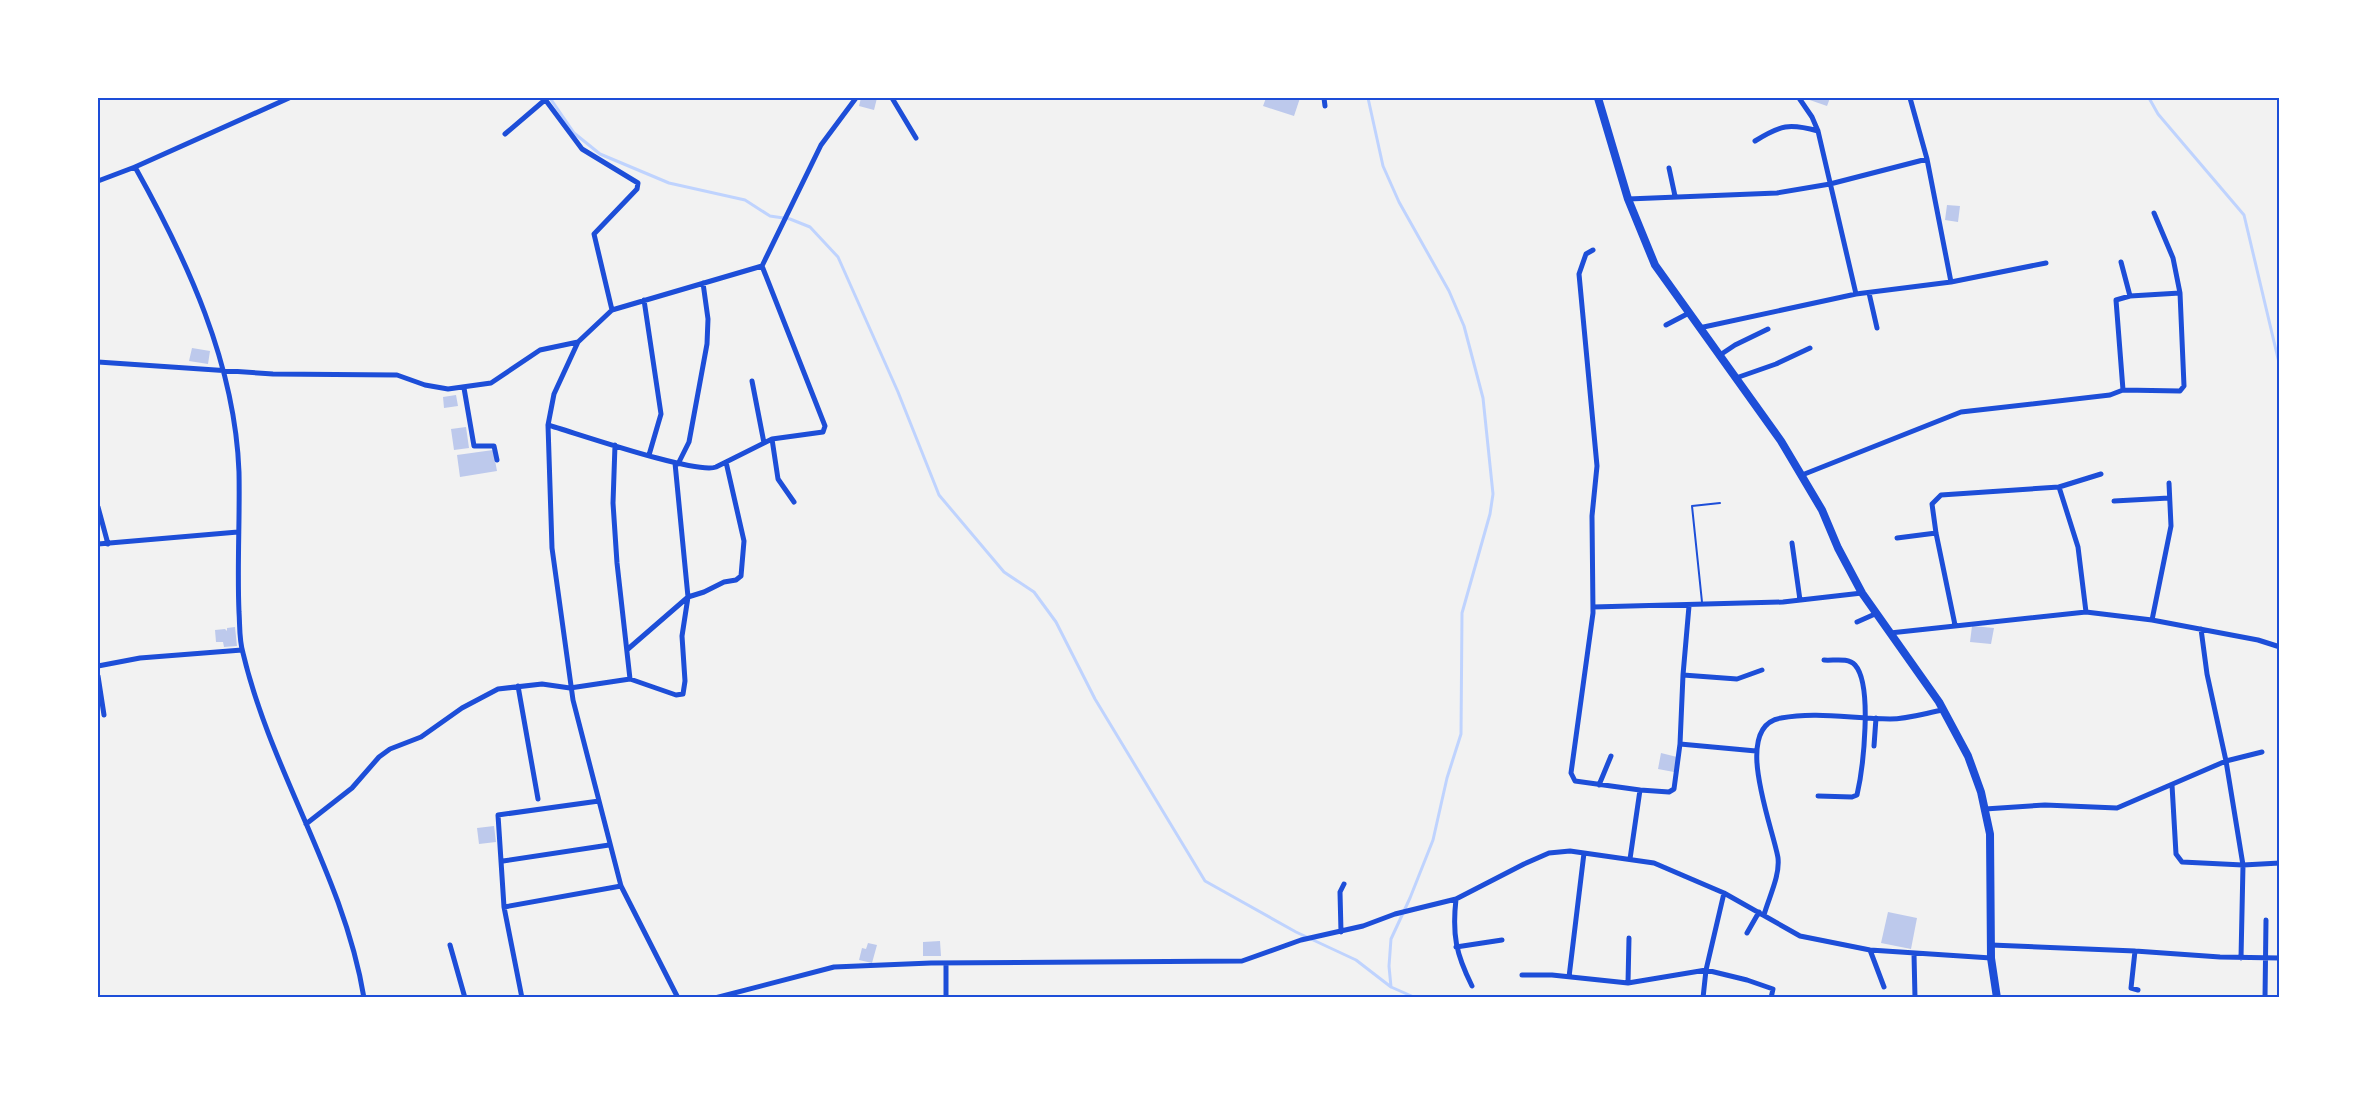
<svg xmlns="http://www.w3.org/2000/svg" width="2377" height="1095" viewBox="0 0 2377 1095" font-family="'Titillium Web',sans-serif">
  <style>
    .lines { fill: none; stroke-linecap: round; stroke-linejoin: round }
    .stream { stroke: #bfd3fe; stroke-width: 3 }
    .building { fill: #bdc9ec }
    .service { stroke: #1d4ed8; stroke-width: 2 }
    .minor { stroke: #1d4ed8; stroke-width: 5 }
    .secondary { stroke: #1d4ed8; stroke-width: 8 }
    .neatline { fill: none; stroke: #1d4ed8; stroke-width: 2 }
  </style>
  <rect width="100%" height="100%" fill="#f2f2f2"/>
  <g class="lines">
    <path class="stream" d="M550 98 574 133 600 154 669 183 745 200 770 216 790 219 810 227 838 257 898 392 939 495 1004 572 1034 592 1056 622 1095 699 1205 881 1296 932 1356 960 1391 987 1416 998
      M1368 98 1383 166 1399 202 1449 291 1464 326 1483 398 1493 494 1490 514 1462 613 1461 734 1447 778 1433 840 1410 898 1391 939 1389 966 1391 987
      M2149 98 2158 114 2244 215 2280 367"/>
  </g>
  <path class="building" d="M861 98H877L874 110 859 106Z
    M1266 98H1300L1294 116 1263 106Z
    M1804 98H1830L1827 106Z
    M1947 205 1960 206 1958 222 1945 220Z
    M192 348 210 351 208 364 189 361Z
    M456 395 458 406 444 408 443 397Z
    M466 427 469 448 454 450 451 429Z
    M493 450 497 471 460 477 457 455Z
    M1972 626 1994 628 1991 644 1970 642Z
    M235 627 237 646 224 647 223 642H216L215 630 225 629 227 631V628Z
    M1661 753 1677 757 1674 772 1658 769Z
    M494 826 496 842 479 844 477 828Z
    M1888 912 1917 918 1911 949 1881 943Z
    M940 941 941 956H923V942Z
    M868 943 877 945 872 963 859 960 862 948 866 949Z"/>
  <g class="lines">
    <path class="service" d="M1702 602 1692 506 1720 503"/>
    <path class="minor" d="M544 98 582 149 638 183 637 189 594 234 612 310
      M892 98 916 138
      M1324 98 1325 106
      M1799 98 1812 117 1818 131 1856 294
      M1910 98 1927 159 1951 282
      M505 134 546 99
      M1755 141C1781 125 1789 123 1818 131
      M135 167C187 260 235 363 239 472 240 519 237 566 239 612 240 626 239 640 243 653 271 772 344 876 364 998
      M1669 168 1675 196
      M98 181 135 167 289 98
      M1628 199 1777 193 1830 184 1927 159
      M1593 250 1586 254 1579 274 1597 466 1592 516 1593 613 1571 773 1575 781 1640 790
      M2121 262 2130 296
      M762 266 821 145 856 98
      M1869 293 1877 328
      M644 300 661 414 649 455
      M1666 325 1689 313
      M1699 328 1856 294 1951 282 2046 263
      M1720 355 1735 345 1768 329
      M98 362 273 374 397 375 425 385 448 389 491 383 540 350 578 342
      M1736 378 1776 364 1810 348
      M752 381 764 443
      M464 388 474 446H494L497 460
      M2123 390 2180 391 2184 386 2180 293
      M548 425C576 433 697 475 716 467L772 439 823 432 825 426 762 266
      M772 439 778 479 794 502
      M615 445 613 503 617 563 630 679
      M678 464 689 442 707 344 708 319 703 283
      M1802 475 1961 412 2110 395 2123 390 2116 300 2130 296 2180 293 2173 258 2154 213
      M2059 487 2101 474
      M2114 501 2169 498
      M98 507 108 544
      M1897 538 1936 533
      M1792 543 1800 600
      M98 544 238 532
      M1593 607 1783 602 1862 593
      M2152 620 2171 526 2169 483
      M1857 622 1875 614
      M1955 625 1936 533 1932 504 1941 495 2059 487 2078 547 2086 612
      M2201 629 2207 674 2226 761 2243 865 2241 958
      M1890 633 2086 612 2152 620 2258 640 2280 647
      M628 649 688 597 704 592 724 582 736 580 741 576 744 541 726 462
      M98 666 140 658 242 650
      M1683 675 1737 679 1762 670
      M98 676 104 715
      M518 686 538 799
      M1680 744 1683 675 1689 606
      M1874 746 1876 718
      M1599 785 1611 756
      M2172 785 2176 854 2182 862 2243 865 2280 863
      M1818 796 1852 797 1857 795C1863 769 1873 685 1855 665 1848 657 1833 661 1824 660
      M1985 809 2045 805 2117 808 2226 761 2262 752
      M306 824 352 788 379 757 390 749 421 737 462 708 498 689 542 684 570 688 630 679 676 695 683 694 685 681 682 636 688 597 675 463
      M1630 859 1640 790 1669 792 1674 789 1680 744 1756 751
      M503 861 609 845
      M1456 899C1452 935 1456 954 1472 986
      M504 907 621 886
      M1764 915C1769 897 1780 876 1778 858 1773 827 1731 726 1781 718 1817 711 1853 719 1890 719 1908 719 1926 713 1943 710
      M1341 932 1340 892 1344 884
      M1747 933 1759 912
      M450 945 465 998
      M1991 945 2135 951 2220 957 2280 958
      M1456 947 1502 940
      M1870 950 1884 987
      M2135 951 2131 988 2138 990
      M1914 954 1915 998
      M946 963V998
      M1522 975H1552L1628 983 1706 970 1747 980 1773 989 1771 998
      M1569 977 1584 853
      M1628 983 1629 938
      M522 998 504 907 498 815 599 801
      M678 998 621 886 573 700 552 548 548 425 554 394 578 342 612 310 762 266
      M715 998 834 967 931 963 1242 961 1301 940 1363 926 1395 914 1456 899 1524 864 1549 853 1570 851 1654 863 1724 893 1800 936 1870 950 1991 958
      M1703 998 1706 970 1724 893
      M2265 998 2266 920"/>
    <path class="secondary" d="M1598 98 1628 199 1655 265 1781 441 1822 510 1838 548 1862 593 1939 702 1968 756 1981 792 1990 834 1991 958 1997 998"/>
  </g>
  <rect width="2377" height="1095" fill="none" stroke="#ffffff" stroke-width="198"/>
  <rect x="99" y="99" width="2179" height="897" class="neatline"/>
</svg>
